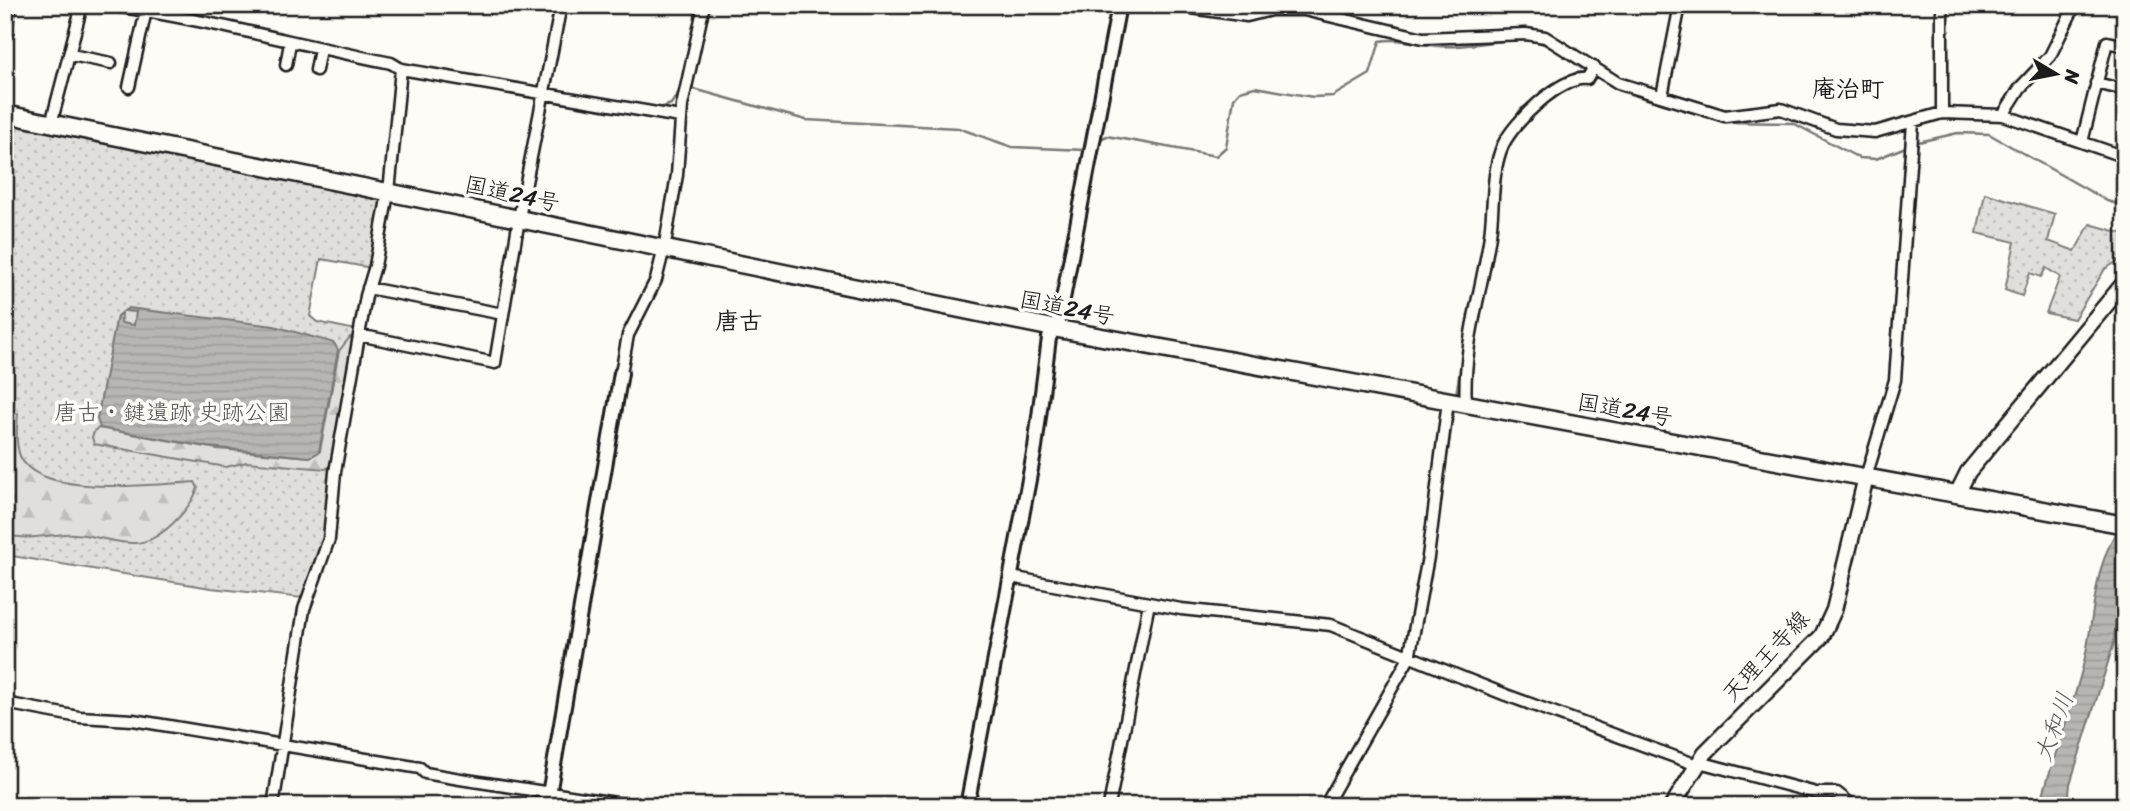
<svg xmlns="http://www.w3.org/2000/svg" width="2130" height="811" viewBox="0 0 2130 811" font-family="Sriracha,'Klee One',sans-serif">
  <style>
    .green { fill: url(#green-dots); stroke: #7e7e7c; stroke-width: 2 }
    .forest { fill: url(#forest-firs); stroke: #7e7e7c; stroke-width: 2 }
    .water { fill: url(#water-rules); stroke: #797876; stroke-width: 2 }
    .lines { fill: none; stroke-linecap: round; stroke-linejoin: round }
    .stream { stroke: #797876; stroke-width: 2.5 }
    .minor-casing { stroke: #1c1c1c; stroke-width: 15 }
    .tertiary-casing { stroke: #1c1c1c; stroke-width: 18 }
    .primary-casing { stroke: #1c1c1c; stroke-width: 19 }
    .trunk-casing { stroke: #1c1c1c; stroke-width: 21 }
    .minor { stroke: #fdfcf7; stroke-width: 10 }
    .tertiary { stroke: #fdfcf7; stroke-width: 12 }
    .primary { stroke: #fdfcf7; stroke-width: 14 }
    .trunk { stroke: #fdfcf7; stroke-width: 16 }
    .labels { text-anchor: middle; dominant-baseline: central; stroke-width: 7; stroke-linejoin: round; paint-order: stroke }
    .street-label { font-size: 23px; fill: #1c1c1c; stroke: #fdfcf7 }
    .park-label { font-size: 23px; fill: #575655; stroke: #fdfcf7 }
    .neighbourhood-label { font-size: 24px; font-weight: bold; fill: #1c1c1c; stroke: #fdfcf7 }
    .water-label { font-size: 24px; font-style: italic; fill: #5a5a58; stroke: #fdfcf7 }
  </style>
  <defs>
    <pattern id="green-dots" width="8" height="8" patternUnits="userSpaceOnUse" patternTransform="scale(1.75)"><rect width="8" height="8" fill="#e0dfdb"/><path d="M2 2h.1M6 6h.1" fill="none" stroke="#c0bfbb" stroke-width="1.8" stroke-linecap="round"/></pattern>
    <pattern id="forest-firs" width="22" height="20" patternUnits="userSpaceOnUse" patternTransform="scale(1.75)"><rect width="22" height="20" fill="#e0dfdb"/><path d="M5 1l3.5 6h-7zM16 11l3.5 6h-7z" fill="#c0bfbb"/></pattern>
    <pattern id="water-rules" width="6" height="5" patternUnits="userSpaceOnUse" patternTransform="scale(1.75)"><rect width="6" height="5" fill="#b7b6b2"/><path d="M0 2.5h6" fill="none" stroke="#9d9c98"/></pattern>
  </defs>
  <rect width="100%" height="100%" fill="#fdfcf7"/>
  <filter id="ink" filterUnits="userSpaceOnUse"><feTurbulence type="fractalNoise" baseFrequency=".0143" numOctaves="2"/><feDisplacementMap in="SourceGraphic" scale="14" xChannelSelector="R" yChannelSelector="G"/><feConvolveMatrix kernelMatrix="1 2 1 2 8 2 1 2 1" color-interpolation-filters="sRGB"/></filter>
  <g filter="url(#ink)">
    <path class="green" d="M5 121 383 198 372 268 321 259 310 316 317 322 356 330 329 474 326 538 303 598 211 588 5 555Z
      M1985 193 2055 214 2048 241 2075 251 2090 224 2125 234V257L2105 269 2074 319 2046 313 2060 277 2046 268 2041 277 2030 273 2022 296 2005 290 2015 242 1977 233Z"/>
    <path class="forest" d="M350 337 354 341 333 463 326 469 247 462 226 467 94 444 92 437 95 430 99 428 217 449 310 457 320 451 339 351Z
      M18 413C17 427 15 442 20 456 38 499 156 484 195 482L198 488C190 510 159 543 135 543 111 544 88 532 65 534 43 536 27 540 5 535V414Z"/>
    <path class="water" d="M128 308 274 326 334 343 338 350 319 452 310 457 208 447 100 428 97 419 117 316 122 313 121 323 134 325 136 312 124 311Z
      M2125 517V585L2116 615 2114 643 2070 784 2068 806H2040C2052 759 2071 713 2083 666 2097 610 2090 569 2125 517Z"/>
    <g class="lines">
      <path class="stream" d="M400 64 424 68
        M1592 75 1620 91 1724 122 1793 123 1859 158 1876 159 1908 146
        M1566 79 1575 73 1585 72
        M658 109 671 104 683 86 806 120 958 128 1012 147 1085 150
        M1506 131 1521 109 1537 98
        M1098 140 1107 136 1216 156 1226 147 1234 98 1240 91 1255 87 1313 97 1333 96 1370 74 1380 41C1399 37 1420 45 1439 46 1473 49 1508 34 1541 43 1558 48 1572 62 1587 72
        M1914 143 1958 133 1989 134 2107 201 2125 206
        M1475 288 1486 229
        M1456 395 1464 346
        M1438 513 1454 409"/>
      <defs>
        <path id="minor" d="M109 5C204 19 296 44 391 63L401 69 680 117
          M1171 5 1247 16 1271 10H1304L1423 38 1526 34 1545 37 1618 83 1725 116 1781 109 1836 129 1875 132 1942 113 2003 115 2125 157
          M5 32 11 5
          M71 55 111 63
          M286 65 290 43
          M316 70 320 49
          M2096 83 2125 90
          M129 87 147 6
          M1662 96 1680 5
          M1942 113V5
          M2003 115 2020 88 2050 56 2075 5
          M51 124 82 5
          M2082 142 2107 42 2125 46
          M368 288 503 314
          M359 335 495 363 520 213 561 5
          M621 373 628 335 656 280 665 244 677 175 682 106 704 5
          M1466 405C1462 348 1482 291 1490 235 1494 208 1491 171 1503 145 1514 122 1560 76 1587 79L1594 67
          M1866 477 1895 380 1913 122
          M1011 577 1181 609 1331 625 1506 695 1697 765
          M5 703 79 717 133 720 420 768 425 773 460 779 635 806
          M1699 762 1816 793H1837L1853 806
          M273 806 304 609 329 539 335 472 366 296 375 266 390 182 401 69
          M1109 806 1149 603
          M1325 806 1409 658 1428 557 1448 401"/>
        <path id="tertiary" d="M547 806 621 373
          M967 806 1035 448 1049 338 1058 320 1063 299 1119 5"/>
        <path id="primary" d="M1957 494 1968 472 2125 282
          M1672 806 1705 753 1822 636 1834 610 1866 477"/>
        <path id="trunk" d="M5 114 1053 328 2125 525"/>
      </defs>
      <use href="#minor" class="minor-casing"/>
      <use href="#tertiary" class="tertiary-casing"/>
      <use href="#primary" class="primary-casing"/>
      <use href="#trunk" class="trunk-casing"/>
      <use href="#minor" class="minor"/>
      <use href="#tertiary" class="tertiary"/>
      <use href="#primary" class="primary"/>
      <use href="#trunk" class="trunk"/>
    </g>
  </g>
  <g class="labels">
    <g class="street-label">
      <text transform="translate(512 194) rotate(12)">国道24号</text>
      <text transform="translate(1067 308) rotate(11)">国道24号</text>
      <text transform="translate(1625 410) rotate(10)">国道24号</text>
      <text transform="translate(1766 656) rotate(-47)">天理王寺線</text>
    </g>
    <g class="park-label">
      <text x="172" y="412">唐古・鍵遺跡 史跡公園</text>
    </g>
    <g class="neighbourhood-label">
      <text x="1848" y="89">庵治町</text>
      <text x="739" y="321">唐古</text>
    </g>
    <g class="water-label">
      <text transform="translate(2054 727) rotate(-70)">大和川</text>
    </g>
  </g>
  <rect width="2130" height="811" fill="none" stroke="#fdfcf7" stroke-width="28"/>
  <rect x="14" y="14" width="2102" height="783" fill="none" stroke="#1c1c1c" stroke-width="2.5" filter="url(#ink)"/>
  <g transform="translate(2056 74) rotate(100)" stroke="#fdfcf7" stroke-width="5" paint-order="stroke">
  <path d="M0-5L12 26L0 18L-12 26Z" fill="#1c1c1c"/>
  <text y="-10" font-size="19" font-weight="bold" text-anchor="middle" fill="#1c1c1c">N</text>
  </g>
</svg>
